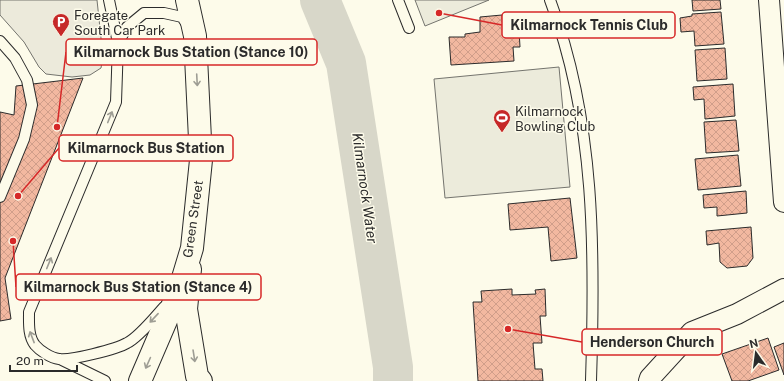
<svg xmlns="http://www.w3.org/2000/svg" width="784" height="381" viewBox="0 0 784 381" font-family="'Public Sans',sans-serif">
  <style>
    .park { fill: #ecebdb; stroke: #74746e }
    .parking { fill: #eceadb; stroke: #74746e }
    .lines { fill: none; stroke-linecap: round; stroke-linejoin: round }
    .river { stroke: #d8d7c9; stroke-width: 40 }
    .building { fill: url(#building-cross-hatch); stroke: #2b2b2b }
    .lane-casing { stroke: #2b2b2b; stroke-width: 12 }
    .street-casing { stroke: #2b2b2b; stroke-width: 22 }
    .secondary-casing { stroke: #2b2b2b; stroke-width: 24 }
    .primary-casing { stroke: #2b2b2b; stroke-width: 24 }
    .lane { stroke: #fdfbea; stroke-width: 10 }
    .street { stroke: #fdfbea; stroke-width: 20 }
    .secondary { stroke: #fdfbea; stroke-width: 22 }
    .primary { stroke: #fdfbea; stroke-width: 22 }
    .oneway { stroke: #9e9d94 }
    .labels { text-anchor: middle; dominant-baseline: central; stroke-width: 3; stroke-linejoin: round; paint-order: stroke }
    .poi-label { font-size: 13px; fill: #2b2b2b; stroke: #fdfbea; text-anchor: start }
    .street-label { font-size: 13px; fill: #2b2b2b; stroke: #fdfbea }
    .water-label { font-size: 14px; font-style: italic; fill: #2b2b2b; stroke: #fdfbea }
    .leader { fill: none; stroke: #d62828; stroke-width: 1.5 }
    .callout-dot { fill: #d62828; stroke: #fdfbea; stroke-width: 1.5 }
    .callout { fill: #fdfbea; stroke: #d62828; stroke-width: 1.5 }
    .callout-label { font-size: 14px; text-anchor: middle; font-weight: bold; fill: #2b2b2b }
  </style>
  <defs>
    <pattern id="building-cross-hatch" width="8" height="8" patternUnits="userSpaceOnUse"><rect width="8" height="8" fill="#f2b8a0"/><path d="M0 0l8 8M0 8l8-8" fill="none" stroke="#d09e8a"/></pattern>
  </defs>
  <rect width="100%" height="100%" fill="#fdfbea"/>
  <path class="park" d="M415 0H489L425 26Z
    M559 67 570 187 445 198 434 79Z"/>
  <path class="parking" d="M0 0H97L103 57 101 68 90 75 72 77 46 74 39 67 24 42 0 15Z"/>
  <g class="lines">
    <path class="river" d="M320 0 346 63 393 367V381"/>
  </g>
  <path class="building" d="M692 0H720L721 9 693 11Z
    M721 12 724 44 695 46 694 31 681 32 680 18 692 16V14Z
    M502 15 503 31 519 30 520 47H513L514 61 451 65 449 37H465V34L480 32V17Z
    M725 48 727 79 697 81 695 50Z
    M83 78 5 278 11 319 0 321V112L14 115 16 86Z
    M733 84 735 116 705 119 704 99 694 100 693 87Z
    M736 120 739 151 706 153 704 122Z
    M738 155 741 186 698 190 695 159Z
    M746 191 747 213 717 216V207L704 208 703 195Z
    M570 198 577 258 551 261 548 227 510 230 508 204Z
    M751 227 753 258 747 266 727 268 720 262 719 243 707 245 706 231Z
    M512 289V295L536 294 535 290 545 289 546 316H540L542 343H533L535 369H542L543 381H478L473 302H482L481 291Z
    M768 338 779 370 748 381H732L722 354Z
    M784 343V375L774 347Z"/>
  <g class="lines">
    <defs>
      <path id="lane" d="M109 0 118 43
        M398 0 409 28
        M550 0C596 121 595 254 591 381
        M0 41 15 58 27 80 32 105 24 139 0 197
        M164 307C155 317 139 337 127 343 117 349 70 361 59 359 51 358 40 351 35 345 28 336 29 323 29 312L116 102 118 43 127 27 144 13H164L182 17 188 26
        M60 359 105 381"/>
      <path id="street" d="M769 0 784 202
        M649 381 650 378 692 332 737 314 784 289"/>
      <path id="secondary" d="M190 269 186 309 197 376 201 381"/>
      <path id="primary" d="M140 381 180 288 192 248 201 160 195 36 187 0"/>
    </defs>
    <use href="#lane" class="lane-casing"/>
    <use href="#street" class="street-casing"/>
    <use href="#secondary" class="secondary-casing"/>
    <use href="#primary" class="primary-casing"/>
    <use href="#lane" class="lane"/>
    <use href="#street" class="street"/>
    <use href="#secondary" class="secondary"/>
    <use href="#primary" class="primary"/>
  </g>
  <defs><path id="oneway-shaft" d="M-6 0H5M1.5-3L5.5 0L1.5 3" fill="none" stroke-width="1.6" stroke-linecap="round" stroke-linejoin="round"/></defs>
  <g class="oneway">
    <use href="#oneway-shaft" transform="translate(197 80) rotate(87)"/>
    <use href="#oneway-shaft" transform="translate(110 117) rotate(-68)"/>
    <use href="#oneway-shaft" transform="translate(49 263) rotate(-68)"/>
    <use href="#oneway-shaft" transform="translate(154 318) rotate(133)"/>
    <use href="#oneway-shaft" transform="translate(32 337) rotate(-111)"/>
    <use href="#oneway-shaft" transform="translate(194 356) rotate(81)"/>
    <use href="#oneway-shaft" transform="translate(148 363) rotate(114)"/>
  </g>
  <defs>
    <symbol id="parking-pin" viewBox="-11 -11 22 30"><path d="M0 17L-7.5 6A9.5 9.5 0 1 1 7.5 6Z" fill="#c62828" stroke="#fdfbea"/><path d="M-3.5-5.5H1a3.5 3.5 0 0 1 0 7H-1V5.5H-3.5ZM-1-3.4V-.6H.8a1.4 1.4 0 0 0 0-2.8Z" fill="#fff"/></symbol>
    <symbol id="stadium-pin" viewBox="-11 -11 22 30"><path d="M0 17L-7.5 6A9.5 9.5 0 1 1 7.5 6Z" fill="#c62828" stroke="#fdfbea"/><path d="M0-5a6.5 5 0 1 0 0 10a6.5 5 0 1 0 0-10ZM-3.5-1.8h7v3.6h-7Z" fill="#fff"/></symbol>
  </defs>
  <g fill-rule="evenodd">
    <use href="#parking-pin" x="51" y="12" width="20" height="27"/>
    <use href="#stadium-pin" x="492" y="108" width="20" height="27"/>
  </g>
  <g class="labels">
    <g class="poi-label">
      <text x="74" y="15">Foregate<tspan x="74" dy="15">South Car Park</tspan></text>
      <text x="515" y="111">Kilmarnock<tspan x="515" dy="15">Bowling Club</tspan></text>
    </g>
    <g class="street-label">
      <text transform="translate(193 219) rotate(-82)">Green Street</text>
    </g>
    <g class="water-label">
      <text transform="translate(365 188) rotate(82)">Kilmarnock Water</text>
    </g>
  </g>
  <path class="leader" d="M439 13L502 25M57 127L66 52M18 196L59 148M13 241L16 287M508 329L582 342"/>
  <g class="callout-dot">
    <circle cx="439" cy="13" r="4"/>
    <circle cx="57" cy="127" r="4"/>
    <circle cx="18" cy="196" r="4"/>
    <circle cx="13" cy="241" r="4"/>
    <circle cx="508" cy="329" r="4"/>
  </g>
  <g class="callout">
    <rect x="502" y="12" width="173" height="26" rx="4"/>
    <rect x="66" y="39" width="251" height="26" rx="4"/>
    <rect x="59" y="135" width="174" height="26" rx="4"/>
    <rect x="16" y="274" width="245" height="26" rx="4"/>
    <rect x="582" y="329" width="140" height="26" rx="4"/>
  </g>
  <g class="callout-label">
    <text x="589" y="30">Kilmarnock Tennis Club</text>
    <text x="191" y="57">Kilmarnock Bus Station (Stance 10)</text>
    <text x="146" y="153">Kilmarnock Bus Station</text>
    <text x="138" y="292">Kilmarnock Bus Station (Stance 4)</text>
    <text x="652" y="347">Henderson Church</text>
  </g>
  <g transform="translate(756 353) rotate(346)" stroke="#fdfbea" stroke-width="3" paint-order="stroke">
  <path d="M0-3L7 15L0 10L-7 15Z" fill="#2b2b2b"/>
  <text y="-6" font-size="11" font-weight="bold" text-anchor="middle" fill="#2b2b2b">N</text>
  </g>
  <path d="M10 365v6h67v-6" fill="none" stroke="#2b2b2b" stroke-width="2"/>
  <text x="16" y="365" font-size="12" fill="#2b2b2b" stroke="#fdfbea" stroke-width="3" paint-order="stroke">20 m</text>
</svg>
